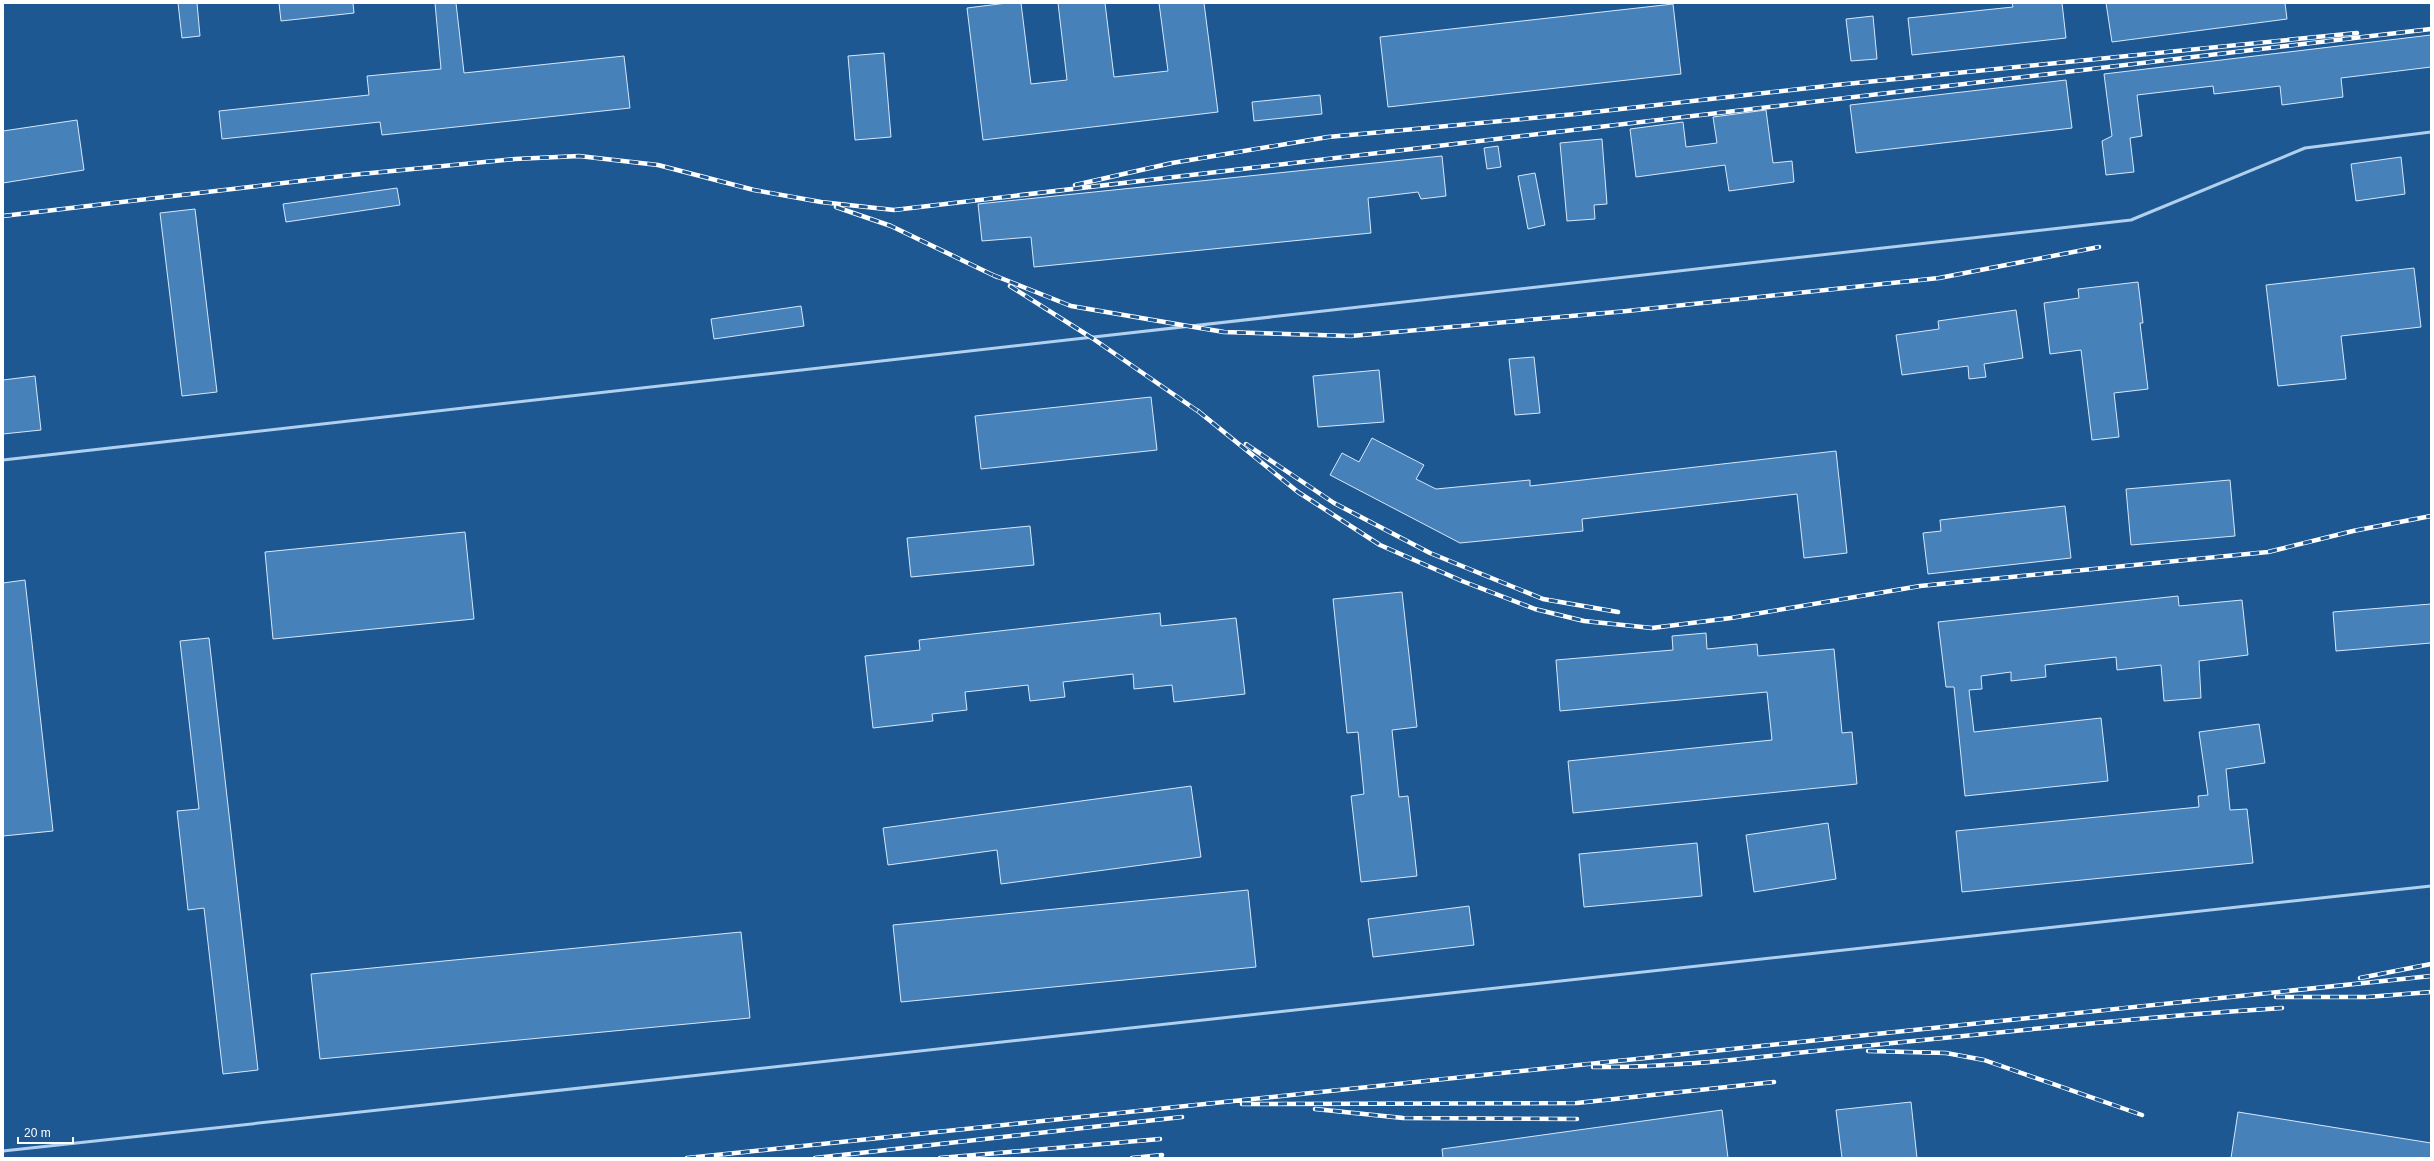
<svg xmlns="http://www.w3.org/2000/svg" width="2434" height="1161" viewBox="0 0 2434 1161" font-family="Arial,sans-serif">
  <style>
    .building { fill: #4681b9; stroke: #d6e8fa }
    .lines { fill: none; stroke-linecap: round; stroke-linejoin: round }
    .lane { stroke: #b0d0ee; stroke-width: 3 }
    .rail-casing { stroke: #fff; stroke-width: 4.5 }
    .rail { stroke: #1e5893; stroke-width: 3; stroke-dasharray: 9; stroke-linecap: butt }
  </style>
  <rect width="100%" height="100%" fill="#1e5893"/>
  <path class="building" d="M178 3H197L200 36 182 38Z
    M279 3H353L354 13 281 21Z
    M435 3H456L464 73 624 56 630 108 382 135 380 122 222 139 219 111 369 95 367 76 441 69Z
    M1007 3H1021L1031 84 1067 80 1058 3H1105L1114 77 1168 71 1159 3H1204L1218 112 983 140 967 8Z
    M2012 3H2062L2066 38 1912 55 1908 18 2013 7Z
    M2106 3H2285L2287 19 2112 42Z
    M1673 4 1681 74 1388 107 1380 37Z
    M1873 16 1877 59 1851 61 1846 19Z
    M2431 35V67L2341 78 2343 97 2282 105 2280 86 2214 94 2213 86 2137 95 2142 136 2130 138 2134 172 2106 175 2102 141 2112 136 2104 74Z
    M884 53 891 137 855 140 848 56Z
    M2066 80 2072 128 1856 153 1850 105Z
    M1320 95 1322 114 1254 121 1252 102Z
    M1766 110 1773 163 1792 161 1794 182 1729 191 1725 165 1636 177 1630 129 1683 122 1686 147 1717 143 1713 117Z
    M77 120 84 170 3 183V131Z
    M1602 139 1607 204 1594 205 1595 219 1567 221 1560 143Z
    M1498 146 1501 167 1487 169 1484 148Z
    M1442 156 1446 196 1421 199 1418 192 1368 198 1371 233 1034 267 1031 237 982 241 978 204Z
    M2401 157 2405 194 2356 201 2351 164Z
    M1535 173 1545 225 1528 229 1518 176Z
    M397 188 400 205 286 222 283 204Z
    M195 209 217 392 182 396 160 213Z
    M2414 268 2421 327 2341 336 2346 379 2278 386 2266 285Z
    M2138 282 2143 323H2140L2148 389 2114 393 2119 437 2092 440 2081 350 2050 354 2044 303 2079 298 2078 289Z
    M801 306 804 326 714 339 711 319Z
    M2016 310 2023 358 1984 364 1986 377 1969 379 1968 366 1902 375 1896 335 1939 329 1938 321Z
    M1534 357 1540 413 1515 415 1509 359Z
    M1379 370 1384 422 1318 427 1313 376Z
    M35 376 41 430 3 434V380Z
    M1151 397 1157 450 981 469 975 416Z
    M1372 438 1424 465 1416 479 1436 489 1530 480V486L1836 451 1847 553 1804 558 1797 494 1582 519 1583 531 1460 543 1330 475 1342 453 1359 462Z
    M2230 480 2235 536 2131 545 2126 489Z
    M2065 506 2071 558 1928 574 1923 533 1941 531 1940 520Z
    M1030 526 1034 565 911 577 907 538Z
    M465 532 474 619 273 639 265 552Z
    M25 580 53 831 3 836V583Z
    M1402 592 1417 727 1392 730 1399 797 1408 796 1417 876 1361 882 1351 796 1364 794 1358 732 1347 733 1333 599Z
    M2178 596 2179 606 2242 600 2248 655 2199 661 2201 698 2164 701 2161 665 2117 670 2116 657 2045 665 2046 677 2011 681V672L1981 676 1982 689 1969 690 1974 732 2101 718 2108 781 1965 796 1954 687H1946L1938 622Z
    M2431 604V643L2336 651 2333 612Z
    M1160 613 1161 626 1236 618 1245 694 1174 702 1172 685 1134 689 1133 674 1063 682 1065 697 1030 701 1028 685 965 692 967 710 932 714 933 721 873 728 865 656 920 650 919 640Z
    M1706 633 1707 649 1757 644 1758 656 1834 649 1842 733 1852 732 1857 784 1573 813 1568 761 1772 740 1767 692 1560 711 1556 660 1673 650 1672 636Z
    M209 638 258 1070 223 1074 204 908 188 910 177 811 199 809 180 641Z
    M2259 724 2265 763 2226 769 2230 810 2247 809 2253 863 1962 892 1956 831 2199 807 2198 796 2208 795 2199 732Z
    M1191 786 1201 857 1001 884 997 850 888 865 883 828Z
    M1828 823 1836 879 1754 892 1746 835Z
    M1697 843 1702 896 1584 907 1579 854Z
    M1248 890 1256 967 901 1002 893 925Z
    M1469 906 1474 945 1373 957 1368 919Z
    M741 932 750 1018 320 1059 311 974Z
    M1911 1102 1917 1158H1842L1836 1110Z
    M1722 1110 1728 1158H1443L1442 1149Z
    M2238 1112 2431 1143V1158H2231Z"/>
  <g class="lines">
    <path class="lane" d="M3 460 2131 220 2305 148 2431 132
      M3 1151 2431 886"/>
    <defs>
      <path id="rail" d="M1075 185 1172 163 1328 137 1576 114 1836 85 2357 33
        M836 207 891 226 997 277
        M3 216 351 175 515 159 579 156 658 165 754 190 821 202 894 210 2431 29
        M993 275 1071 306 1188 326 1224 332 1351 336 1627 311 1939 278 2099 247
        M1010 286 1092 338 1202 414
        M1198 411 1298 492 1380 545 1462 581 1535 609 1584 621 1652 628 1731 618 1920 586 2268 552 2353 531 2431 516
        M1246 444 1334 503 1430 553 1543 599 1618 612
        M2360 978 2431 964
        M2276 997H2367L2431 992
        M1868 1051 1946 1053 1984 1060 2142 1115
        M1593 1067C1680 1068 1767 1056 1853 1047 1996 1033 2139 1017 2282 1008
        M1242 1104 1577 1103 1774 1082
        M1315 1109 1403 1118 1577 1119
        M687 1158 2431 976
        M815 1158 1182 1117
        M940 1158 1160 1139
        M1132 1158 1162 1155"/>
    </defs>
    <use href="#rail" class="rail-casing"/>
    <use href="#rail" class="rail"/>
  </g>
  <rect width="2434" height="1161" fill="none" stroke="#ffffff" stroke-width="8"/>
  <path d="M18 1137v6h55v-6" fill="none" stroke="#ffffff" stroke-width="2"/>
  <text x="24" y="1137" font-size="12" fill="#ffffff" stroke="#1e5893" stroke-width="3" paint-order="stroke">20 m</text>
</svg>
